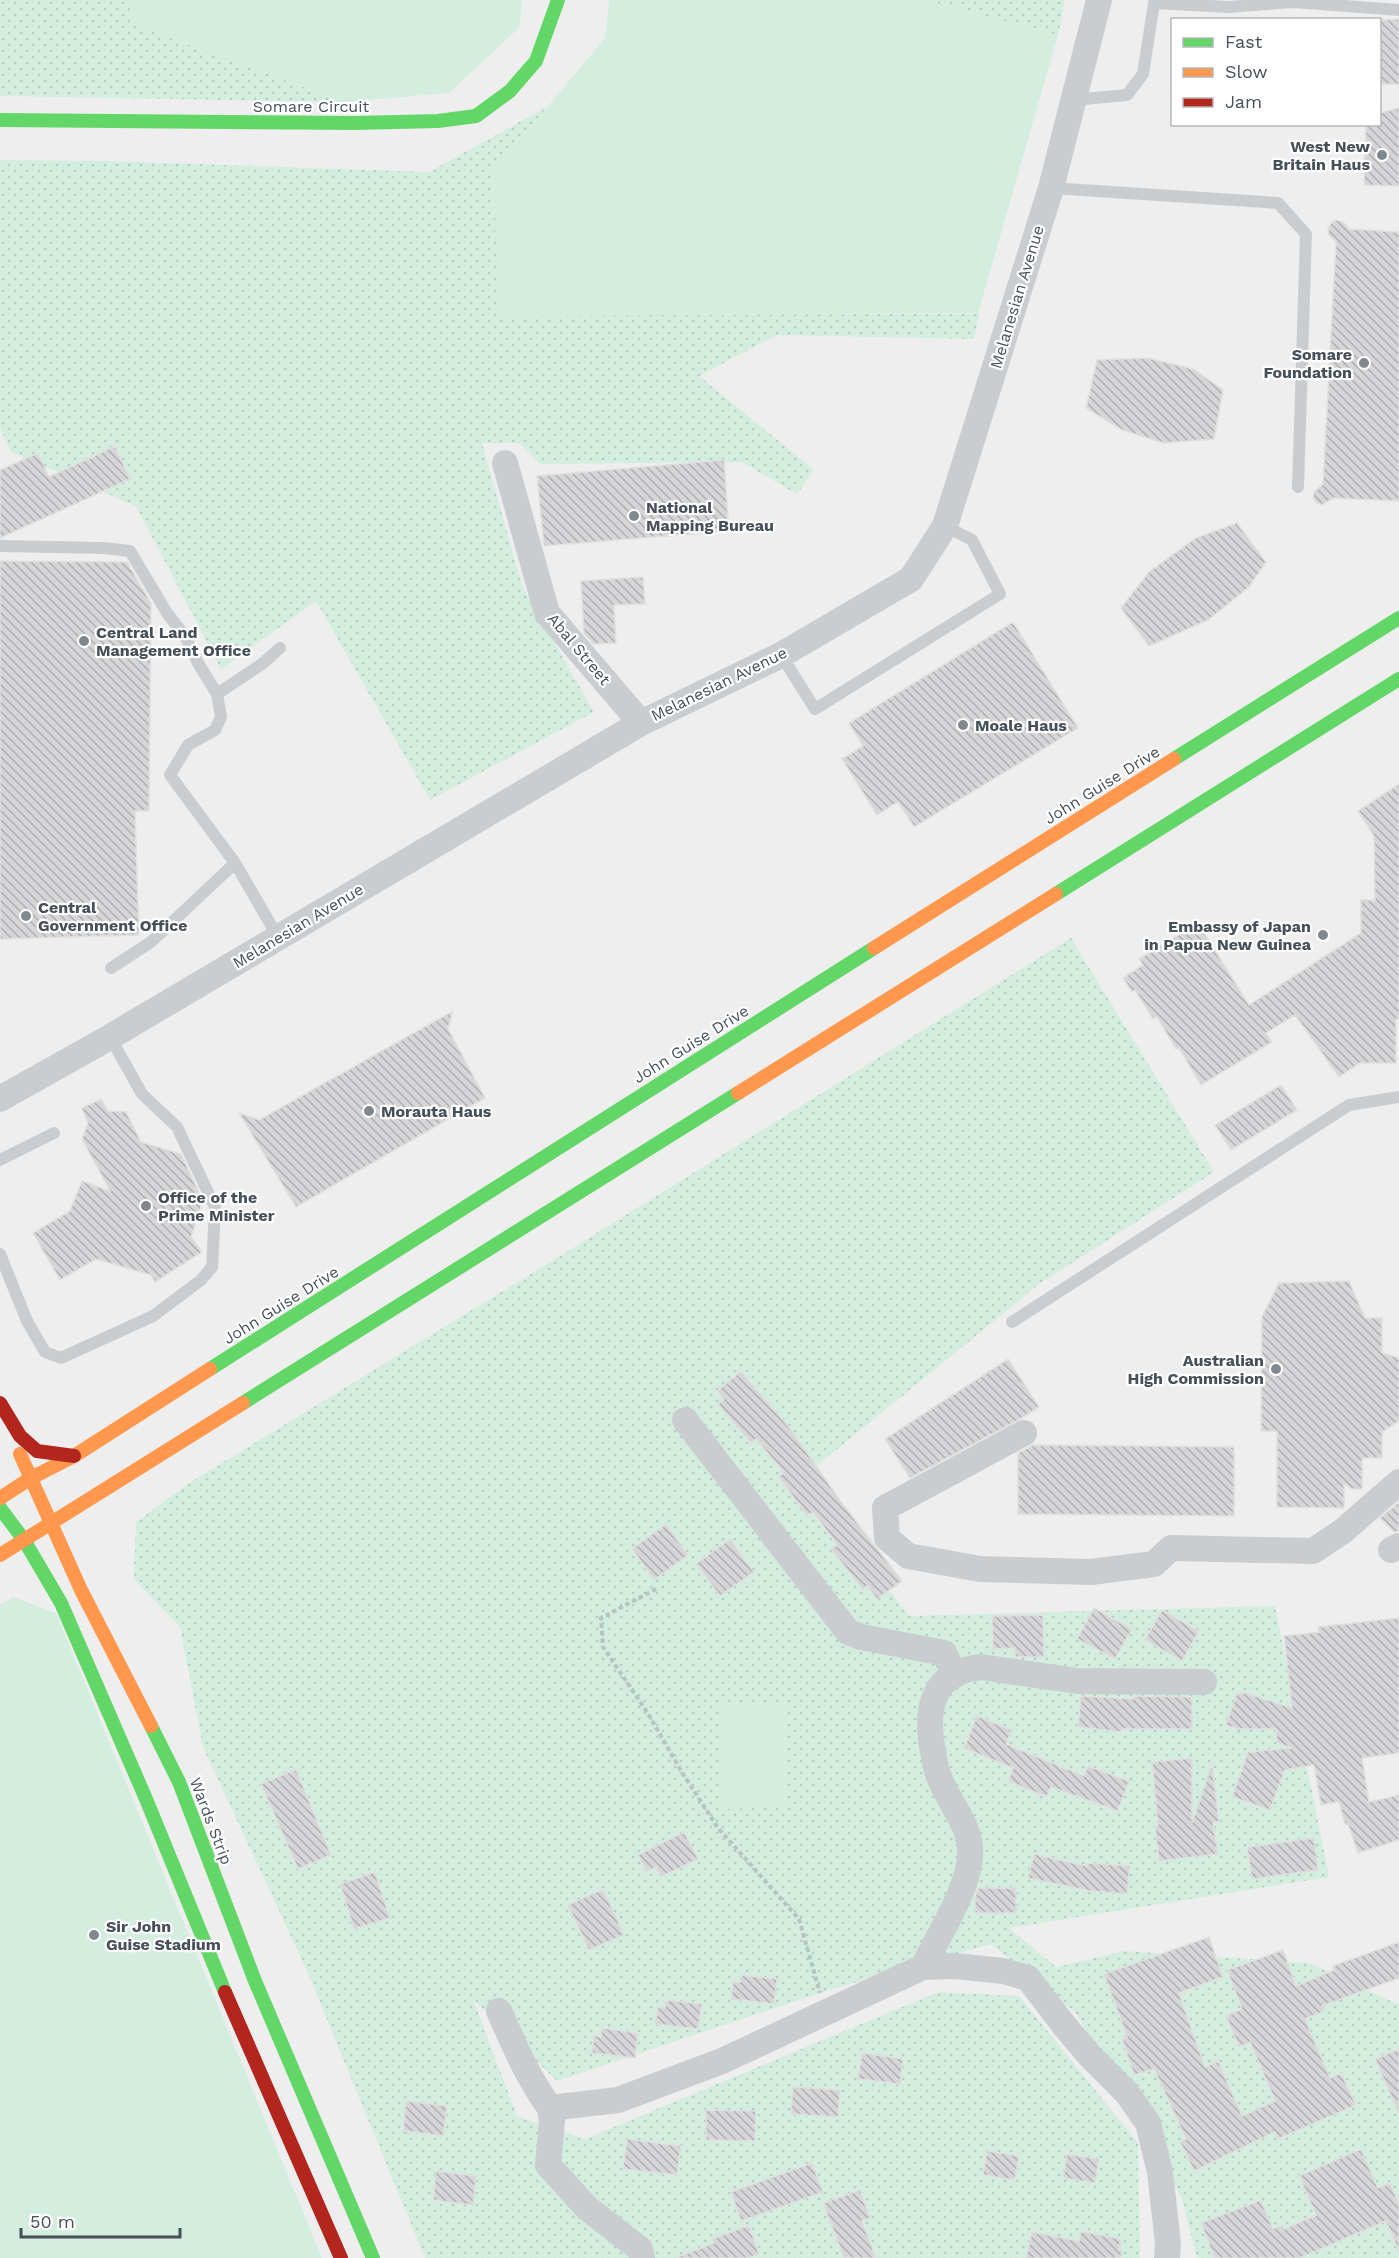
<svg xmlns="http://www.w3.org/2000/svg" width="1399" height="2258" viewBox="0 0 1399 2258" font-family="'Work Sans',sans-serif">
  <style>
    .grass { fill: url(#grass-dots) }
    .green { fill: #d3eede }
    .building { fill: url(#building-back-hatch); stroke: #e0e0e1; stroke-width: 1.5 }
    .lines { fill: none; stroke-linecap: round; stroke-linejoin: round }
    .path { stroke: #b7c4c0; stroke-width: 4; stroke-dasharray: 4.5 3; stroke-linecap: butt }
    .lane { stroke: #cacdcf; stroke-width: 12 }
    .street { stroke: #cacdcf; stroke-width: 26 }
    .fast { stroke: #63d668; stroke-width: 14 }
    .slow { stroke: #ff974d; stroke-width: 14 }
    .jam { stroke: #b3261e; stroke-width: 14 }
    .poi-dot { fill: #81878e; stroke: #fff; stroke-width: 2 }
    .labels { text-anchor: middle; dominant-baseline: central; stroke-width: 4.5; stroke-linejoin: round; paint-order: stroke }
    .street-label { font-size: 16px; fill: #46505a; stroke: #fff }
    .poi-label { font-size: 16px; font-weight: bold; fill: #46505a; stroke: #fff; text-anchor: start }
  </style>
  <defs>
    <pattern id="grass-dots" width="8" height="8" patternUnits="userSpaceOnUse" patternTransform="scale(1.5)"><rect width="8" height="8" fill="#d3eede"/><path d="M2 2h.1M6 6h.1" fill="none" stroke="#b6cec1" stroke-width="1.8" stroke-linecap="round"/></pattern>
    <pattern id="building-back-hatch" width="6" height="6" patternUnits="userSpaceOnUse" patternTransform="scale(1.5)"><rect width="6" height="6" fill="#d6d6d8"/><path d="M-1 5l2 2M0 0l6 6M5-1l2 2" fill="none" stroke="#afb0b2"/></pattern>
  </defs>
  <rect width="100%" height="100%" fill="#efeeee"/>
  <path class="grass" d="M0 0H130V23L344 102 0 96Z
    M923 0H1065L1058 35Z
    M547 107 493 172 500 315 979 314 974 339 777 335 699 376 814 470 797 494 742 462 540 464 520 443H482L522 586 594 712 430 800 316 601 221 669 136 506 11 452 0 428V160L106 161 429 172Z
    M1071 938 1214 1172 1039 1284 803 1477 909 1616 1275 1606 1329 1877 1009 1928 1056 1967 1125 1951 1310 1963 1399 2005V2258H1197L1182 2198 1076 2013 991 1944 823 1992 557 2081 473 1999 517 2116 585 2139 938 1992 1019 1996 1138 2143 1140 2258H425L308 1973 203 1747 180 1627 134 1579 136 1522 191 1482 539 1269Z"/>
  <path class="green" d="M130 0H522L519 28 449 93 344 102 130 23Z
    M609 0H925L1058 35 978 313 499 316 493 172 605 38Z
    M13 1597 56 1613 322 2258H0V1605Z
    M784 1704 787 1807 722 1809 719 1706Z"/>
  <path class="building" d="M1399 19V84H1380V20Z
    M1399 108V186L1364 185 1366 124H1380V113Z
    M1336 220 1343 222 1349 229 1399 232V501L1334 498 1322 505 1317 503 1313 498 1314 492 1323 484 1336 242 1329 235 1328 229 1331 223Z
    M1148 358 1193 369 1223 390 1214 439 1164 443 1122 430 1086 408 1097 360Z
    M115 446 130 479 0 538V470L38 453 49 477Z
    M724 460 729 531 544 546 537 476Z
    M1237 523 1266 562 1249 587 1208 620 1149 646 1121 608 1149 572 1196 538Z
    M0 561 127 562 151 603 149 811H135L139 935 0 939Z
    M643 577 645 604 614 605 616 643 593 644 584 633 581 581Z
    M1013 622 1078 728 914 827 898 802 877 815 842 759 863 746 849 723Z
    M1399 784V1019H1396V1063H1360L1339 1077 1295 1015 1266 1033 1272 1042 1201 1085 1179 1048 1176 1049 1157 1017 1153 1019 1135 990 1132 992 1123 978 1143 965 1139 959 1198 923 1249 1005 1361 933V900H1375L1374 836 1358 811Z
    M453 1011 448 1029 485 1098 296 1207 239 1113 259 1120Z
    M1281 1085 1297 1110 1231 1150 1215 1125Z
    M101 1099 108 1111 126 1112 141 1142 181 1154 203 1201 191 1237 202 1252 155 1282 151 1275 96 1259 60 1280 33 1233 70 1211 82 1181 110 1191 82 1139 88 1123 82 1108Z
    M1349 1281 1365 1318H1382V1353L1399 1358V1421L1382 1432V1458H1362V1489H1351L1344 1483V1508L1277 1507V1431H1261L1262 1317 1279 1283Z
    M1008 1359 1039 1407 1020 1419 910 1478 885 1439Z
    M741 1371 789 1427 842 1503 902 1581 877 1599 867 1586 863 1590 831 1549 837 1545 813 1512 807 1516 778 1476 784 1473 756 1439 751 1443 718 1404 724 1399 717 1391Z
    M1033 1445 1234 1447V1516L1018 1514V1453Z
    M1399 1502V1531L1394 1532 1380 1518Z
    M666 1524 688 1555 654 1580 632 1549Z
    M730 1539 754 1572 720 1596 696 1564Z
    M1094 1608 1132 1629 1115 1659 1077 1639Z
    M1162 1610 1199 1631 1182 1661 1145 1640Z
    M1043 1615 1044 1657H1015V1648L993 1649 992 1616Z
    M1399 1618V1753L1362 1758 1369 1802 1399 1795V1840L1358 1853 1348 1824H1345L1339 1802 1321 1805 1314 1765 1285 1770 1270 1810 1232 1797 1248 1752 1292 1748 1277 1743 1276 1729H1237L1226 1725 1237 1693H1246L1292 1708 1284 1636 1319 1632 1318 1627Z
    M1081 1696 1134 1699V1696L1192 1697V1729H1148V1727V1729H1122V1732L1078 1727Z
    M977 1716 1012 1730 1006 1744 1084 1776 1088 1766 1129 1781 1118 1811 1051 1787 1047 1797 1008 1781 1013 1768 964 1748Z
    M1192 1758V1823L1212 1764 1219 1822H1213L1218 1854 1159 1861 1155 1827 1158 1826 1152 1762Z
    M296 1769 331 1855 298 1869 261 1784Z
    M684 1832 698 1859 661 1877 656 1867 647 1872 638 1855Z
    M1314 1838 1318 1870 1252 1879 1247 1847Z
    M1034 1854 1087 1866 1088 1863 1130 1866 1127 1894 1090 1891 1028 1878Z
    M375 1872 390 1918 354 1929 340 1884Z
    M978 1888H1016V1913H975V1897Z
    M603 1889 624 1935 589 1950 568 1905Z
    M1209 1937 1223 1977 1179 1993 1205 2067 1218 2061 1242 2116 1275 2101 1250 2042 1239 2047 1226 2016 1242 2009 1227 1970 1283 1950 1296 1986 1334 1970 1333 1966 1399 1942V1978L1322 2006 1325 2011 1305 2019 1330 2078 1341 2073 1356 2105 1278 2139 1275 2132 1194 2171 1180 2142 1186 2139 1154 2069 1134 2075 1122 2039 1127 2037 1104 1974Z
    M741 1975 777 1979 774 2004 731 1999 733 1982H740Z
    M666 2000 702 2004 698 2029 655 2024 658 2007H665Z
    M602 2028 638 2033 635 2058 592 2053 594 2035 601 2037Z
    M1399 2049V2114L1375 2059Z
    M862 2053 903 2059 900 2084 858 2079Z
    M793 2087 840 2090 838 2117 791 2114Z
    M406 2101 447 2106 443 2136 403 2131Z
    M706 2110 756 2111 755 2141 706 2140Z
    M627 2139 681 2146 677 2175 623 2169Z
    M1361 2149 1378 2188 1390 2183 1399 2204V2252L1386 2221 1300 2258H1214L1201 2223 1261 2200 1273 2229 1282 2225 1284 2229 1316 2215 1299 2176Z
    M987 2151 1019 2156 1015 2180 983 2175Z
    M1067 2154 1099 2159 1095 2183 1063 2178Z
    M812 2163 823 2192 741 2221 731 2192Z
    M436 2171 476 2176 473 2205 433 2200Z
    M860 2190 870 2218 862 2221 876 2258H844L823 2203Z
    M749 2225 759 2254 748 2258H679V2256L714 2243 712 2239Z
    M1081 2231 1121 2239 1119 2250H1122L1121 2258H1026L1032 2232 1079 2241Z"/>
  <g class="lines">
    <path class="path" d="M656 1589 601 1618 603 1647 647 1712 683 1774 718 1828 799 1919 820 1993"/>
    <path class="lane" d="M1073 100 1127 95 1143 74 1154 3 1228 7 1293 2 1399 10
      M1051 188 1278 203 1306 234 1298 487
      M0 546 104 548 130 551 167 613 185 636 198 663 217 694
      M781 655 815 709 1000 594 972 540 945 526
      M235 863 278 937
      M111 968 151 942 235 863 170 775 188 745 215 730 221 717 217 694 262 664 280 648
      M0 1160 54 1133
      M0 1254 27 1321 45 1352 61 1358 153 1316 201 1280 212 1267 215 1207 177 1127 142 1094 110 1037
      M1012 1322 1349 1105 1399 1097"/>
    <path class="street" d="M505 463 547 613 641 723
      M0 1099 110 1037 641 723 781 655 911 579 945 526 1051 188 1099 0
      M685 1420 848 1632 861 1637 944 1653 955 1675
      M1024 1433 885 1508 887 1538 908 1556 980 1569 1091 1572 1154 1564 1171 1548 1313 1551 1343 1531 1399 1482
      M1391 1550 1399 1546
      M923 1967C938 1936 967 1892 970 1858 973 1825 948 1804 938 1774 935 1767 935 1759 933 1752 925 1710 931 1672 981 1667L1078 1681 1204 1682
      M499 2011C514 2045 528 2078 550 2108L618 2100 722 2061 923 1967 955 1966 1003 1971 1028 1978 1063 2024 1090 2056 1127 2093 1148 2123 1160 2172 1168 2243 1167 2258
      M550 2108 552 2121 548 2165 587 2208 640 2249 642 2258"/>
    <path class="fast" d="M0 120 355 123 438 121 476 116 510 91 536 61 558 0
      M1174 759 1399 618
      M1056 894 1399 679
      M210 1369 874 948
      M243 1403 738 1093
      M0 1508 24 1540 61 1603 146 1799 225 1992
      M151 1726 179 1782 255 1981 373 2258"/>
    <path class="slow" d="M874 948 1174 759
      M738 1093 1056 894
      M20 1454 81 1590 151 1726
      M0 1498 31 1478 74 1456 210 1369
      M0 1555 243 1403"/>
    <path class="jam" d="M0 1403 20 1436 37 1451 74 1456
      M225 1992 341 2258"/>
  </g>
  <g class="poi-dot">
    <circle cx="1382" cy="155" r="6"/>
    <circle cx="1364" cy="363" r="6"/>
    <circle cx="634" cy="516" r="6"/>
    <circle cx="84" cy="641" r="6"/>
    <circle cx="963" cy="725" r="6"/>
    <circle cx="26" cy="916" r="6"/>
    <circle cx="1323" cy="935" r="6"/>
    <circle cx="369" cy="1111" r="6"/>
    <circle cx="146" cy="1206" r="6"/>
    <circle cx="1276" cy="1369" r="6"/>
    <circle cx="94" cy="1935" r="6"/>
  </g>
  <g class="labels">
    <g class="street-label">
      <text x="311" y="106">Somare Circuit</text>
      <text transform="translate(1017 297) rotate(-73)">Melanesian Avenue</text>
      <text transform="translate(579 649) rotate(50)">Abal Street</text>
      <text transform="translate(719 684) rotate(-26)">Melanesian Avenue</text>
      <text transform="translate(1102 785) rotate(-32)">John Guise Drive</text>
      <text transform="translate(298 926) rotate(-31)">Melanesian Avenue</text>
      <text transform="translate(691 1044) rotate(-32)">John Guise Drive</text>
      <text transform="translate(281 1305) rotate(-32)">John Guise Drive</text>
      <text transform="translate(211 1821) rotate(69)">Wards Strip</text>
    </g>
    <g class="poi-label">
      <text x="1370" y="146" text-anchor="end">West New<tspan x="1370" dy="18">Britain Haus</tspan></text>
      <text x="1352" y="354" text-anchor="end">Somare<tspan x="1352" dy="18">Foundation</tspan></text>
      <text x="646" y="507">National<tspan x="646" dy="18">Mapping Bureau</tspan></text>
      <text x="96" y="632">Central Land<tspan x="96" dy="18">Management Office</tspan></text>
      <text x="975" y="725">Moale Haus</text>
      <text x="38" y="907">Central<tspan x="38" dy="18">Government Office</tspan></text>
      <text x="1311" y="926" text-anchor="end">Embassy of Japan<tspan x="1311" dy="18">in Papua New Guinea</tspan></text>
      <text x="381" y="1111">Morauta Haus</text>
      <text x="158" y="1197">Office of the<tspan x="158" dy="18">Prime Minister</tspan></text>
      <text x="1264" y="1360" text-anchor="end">Australian<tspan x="1264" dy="18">High Commission</tspan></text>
      <text x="106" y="1926">Sir John<tspan x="106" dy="18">Guise Stadium</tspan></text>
    </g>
  </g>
  <rect x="1171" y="18" width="210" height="108" fill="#ffffff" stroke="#b5b9bd" stroke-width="1.5"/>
  <rect x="1183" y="38" width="30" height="9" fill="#63d668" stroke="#b5b9bd" stroke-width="1.5"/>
  <text x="1225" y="48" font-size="18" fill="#46505a">Fast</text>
  <rect x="1183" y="68" width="30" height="9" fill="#ff974d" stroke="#b5b9bd" stroke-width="1.5"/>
  <text x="1225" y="78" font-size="18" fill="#46505a">Slow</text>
  <rect x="1183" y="98" width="30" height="9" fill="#b3261e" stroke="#b5b9bd" stroke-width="1.5"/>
  <text x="1225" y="108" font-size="18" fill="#46505a">Jam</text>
  <path d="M21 2228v9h159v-9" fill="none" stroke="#46505a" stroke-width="3"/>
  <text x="30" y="2228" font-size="18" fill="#46505a" stroke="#ffffff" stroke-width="4.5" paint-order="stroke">50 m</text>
</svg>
